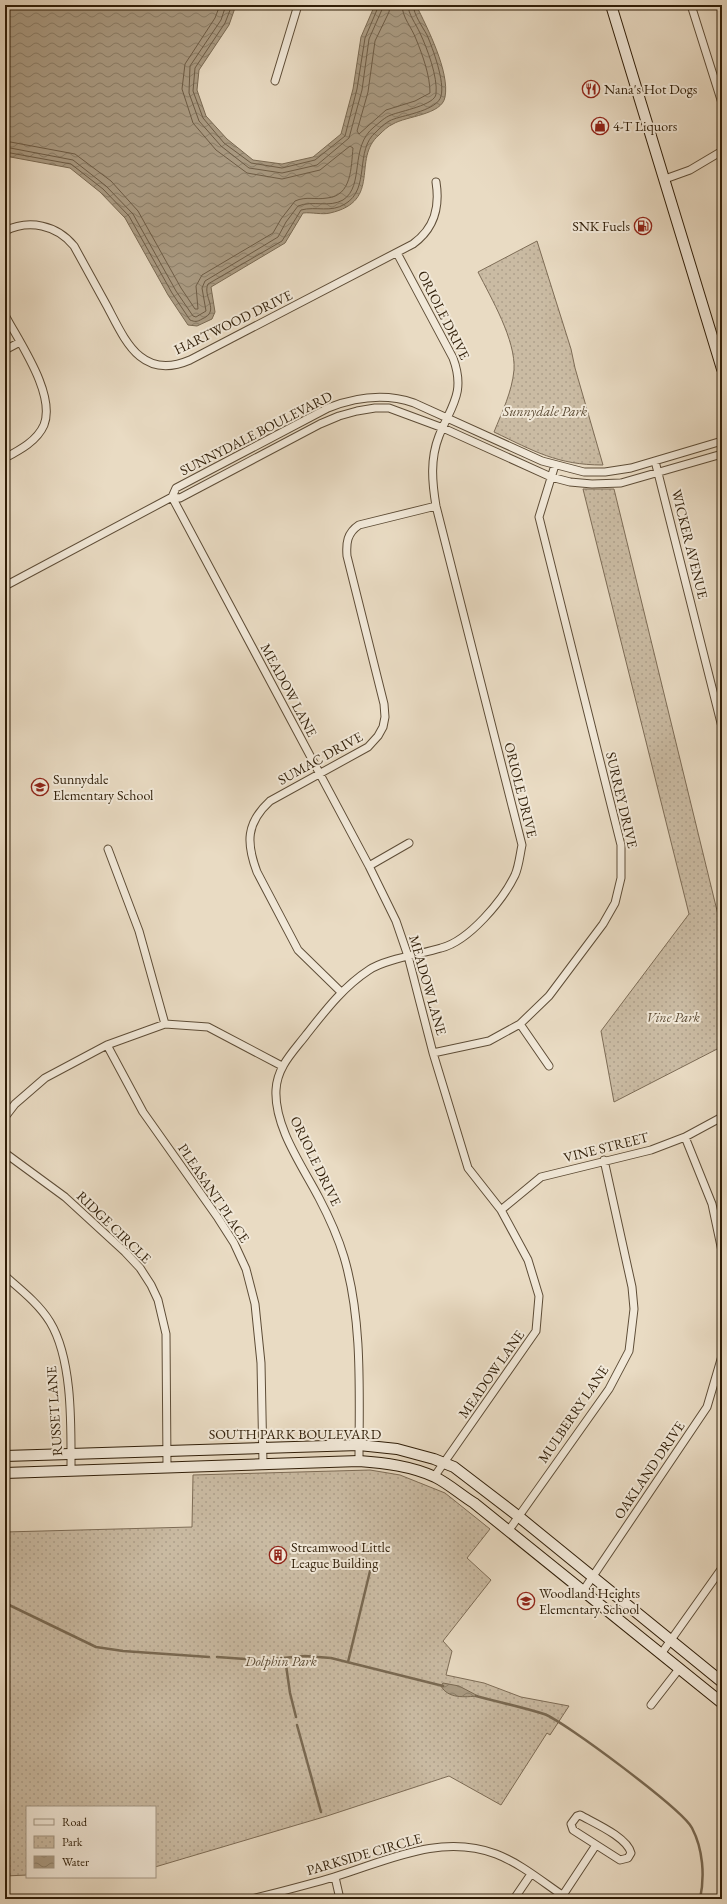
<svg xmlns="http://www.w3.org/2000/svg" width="727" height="1904" viewBox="0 0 727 1904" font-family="'EB Garamond',serif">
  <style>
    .park { fill: url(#park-dots); stroke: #7d6c56 }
    .water { fill: url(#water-waves); stroke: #796952 }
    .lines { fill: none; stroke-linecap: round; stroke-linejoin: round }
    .shore { stroke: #6d5c46; stroke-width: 1 }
    .stream { stroke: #796952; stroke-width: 2.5 }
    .street-casing { stroke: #5e4d37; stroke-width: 9 }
    .secondary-casing { stroke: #301e08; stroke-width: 12 }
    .street { stroke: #f1e8d8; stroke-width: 7 }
    .secondary { stroke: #f1e8d8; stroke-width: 10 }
    .labels { text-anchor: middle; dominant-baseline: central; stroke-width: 4; stroke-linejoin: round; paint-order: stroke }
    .poi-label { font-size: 14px; fill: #301e08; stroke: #f1e8d8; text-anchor: start }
    .street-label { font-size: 14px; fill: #301e08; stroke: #f1e8d8 }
    .park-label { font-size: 14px; font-style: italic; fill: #5e4d36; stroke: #f1e8d8 }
  </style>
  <defs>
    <pattern id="park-dots" width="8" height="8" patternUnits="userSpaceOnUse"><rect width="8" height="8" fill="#cabba3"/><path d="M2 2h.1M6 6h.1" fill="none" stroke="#aea08b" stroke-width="1.8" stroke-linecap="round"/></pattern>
    <pattern id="water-waves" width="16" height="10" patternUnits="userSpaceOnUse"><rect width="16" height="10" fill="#aa9b83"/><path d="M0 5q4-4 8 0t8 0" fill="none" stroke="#8b7e69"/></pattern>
  </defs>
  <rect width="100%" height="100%" fill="#e9dbc3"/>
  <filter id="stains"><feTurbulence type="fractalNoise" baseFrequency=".005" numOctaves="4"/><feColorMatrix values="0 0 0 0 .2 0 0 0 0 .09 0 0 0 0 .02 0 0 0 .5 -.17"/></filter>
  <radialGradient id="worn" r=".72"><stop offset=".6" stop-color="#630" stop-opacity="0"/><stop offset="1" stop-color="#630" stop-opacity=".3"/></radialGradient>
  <path class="park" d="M537 241 571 349 575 368 603 465C557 465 534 451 494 432 502 412 512 392 514 370 516 340 491 298 478 272Z
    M583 489H614L722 931V1049L721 1047 614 1102 601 1031 689 914Z
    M370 1470 400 1475 445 1493 490 1529 467 1558 491 1580 443 1641 452 1651 446 1675 484 1683 521 1697 569 1706 550 1735 547 1733 501 1805 449 1776 327 1816 155 1867V1807H27V1875L5 1876V1532L192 1527 193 1475Z"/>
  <path class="water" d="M6 5H236L229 25 199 70 197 90 206 116 227 139 253 160 282 164 313 157 341 134 353 89 361 37 374 7 377 5H416C427 27 450 72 445 97 442 115 406 116 393 124 388 126 383 131 379 135 351 159 383 201 330 213 322 215 312 212 303 213L285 243 211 287 215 312 212 319 197 326 188 325 168 295 125 218 100 192 70 168 5 156Z
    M443 1683 459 1686 478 1696C465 1697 448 1699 441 1686Z"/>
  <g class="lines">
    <path class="shore" d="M226 5 221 20 190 66 189 93 199 121 221 146 249 168 282 173 317 165 349 138 362 90 369 39 384 5
      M232 5 225 23 195 68 193 91 203 118 224 143 251 163 282 168 315 160 345 136 357 89 365 38 379 5
      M390 5 389 12 375 41 368 92 357 131 359 134 386 110 415 101 430 93C430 76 423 56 416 39 412 28 402 17 402 5
      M5 141 75 154 111 181 138 211 181 288 195 309H198L196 286 202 275 273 233 281 219 295 201C306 196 316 200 327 198 352 196 351 167 353 148L350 146 320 170 282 179 247 173 216 150 193 123 182 89 185 64 215 18 220 5
      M5 147 73 160 106 186 133 214 176 291 193 316 196 317 206 311 202 288 205 281 278 237 286 222 298 206C313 200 329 208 343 200 365 186 349 147 374 127 379 123 385 117 391 115 401 111 435 105 436 94 438 77 427 48 420 33 416 24 408 14 408 5
      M5 152 71 164 103 189 129 216 172 293 190 320C195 322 197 322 202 319 221 311 202 297 208 284L282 241 301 210C316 206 331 213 345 204 371 189 354 150 376 132 381 127 387 121 394 119 405 115 438 110 441 96 445 82 433 49 427 35 422 26 414 15 413 5"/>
    <path class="stream" d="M5 1603 96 1647 123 1651 209 1657
      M217 1657 261 1660 305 1656 331 1658 443 1686
      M285 1658 290 1693 296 1717
      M348 1662 371 1567
      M476 1696C498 1702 522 1707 544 1714 564 1721 683 1810 692 1828 703 1849 705 1876 700 1899
      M297 1725 321 1812"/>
    <defs>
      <path id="street" d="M691 5 722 103
        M275 81 298 5
        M665 179 690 170 722 151
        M5 231C29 219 57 225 74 246 85 266 96 286 107 306 125 340 141 381 190 360L413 244C435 228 440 207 436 182
        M5 315C19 342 56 394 44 425 37 441 20 450 5 458
        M5 350 20 342
        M655 461 722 727
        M172 497 369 866 396 921 408 956 433 1053 468 1168 501 1210 528 1260 539 1296 536 1331 434 1477
        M172 497 176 488 328 408C356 397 385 393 414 403L542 461 584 472H605L631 468 722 441
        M5 586 172 497 180 498 320 424 339 416 357 411 375 408H389L443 428 551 477 570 482 592 484 621 483 722 454
        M108 849 139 931 165 1024
        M369 866 409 843
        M341 992 298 950 257 872C246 843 246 823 270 801L368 747 378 736 383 727 385 717 384 704 347 556C346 543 347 533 359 525L436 506
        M520 1024 549 1066
        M107 1045 143 1112 218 1218 234 1243 246 1269 255 1304 261 1363 263 1464
        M433 1053 489 1041 520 1024 549 996 603 924 615 903 621 878V845L539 517 555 465
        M5 1117 15 1104 45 1078 107 1045 165 1024 208 1027 282 1066
        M685 1137 712 1204 722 1251
        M5 1153 65 1197 125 1252 140 1268 151 1285 158 1300 166 1334 167 1466
        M501 1210 541 1177 651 1150 685 1137 722 1117
        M5 1276C21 1290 39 1304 50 1322 73 1360 71 1427 71 1470
        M359 1461C359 1395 363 1321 344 1257 338 1237 329 1217 319 1198 303 1167 274 1127 276 1090 277 1067 293 1052 306 1035 325 1011 343 987 369 970 385 959 422 954 441 948 469 941 503 900 515 875 519 866 520 854 522 845L436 506C432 482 430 459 439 436 451 406 466 393 453 358L397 253
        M509 1530 609 1389 629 1351 634 1309 632 1287 604 1160
        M583 1591 707 1407 722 1356
        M661 1654 722 1568
        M651 1705 679 1669
        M580 1815C594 1823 627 1837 631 1853L628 1858 620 1860 573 1830 571 1824 577 1816Z
        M335 1877 340 1899
        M563 1895 596 1845
        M252 1899C279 1892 307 1885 334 1877 387 1861 440 1833 496 1854 522 1864 545 1884 568 1899
        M514 1899 531 1874"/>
      <path id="secondary" d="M611 5 722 369
        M5 1456 359 1445 397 1449 434 1459 454 1467 518 1516 722 1682
        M5 1473 359 1461C385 1463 411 1466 435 1477 449 1484 461 1495 474 1503L722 1703"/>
    </defs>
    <use href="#street" class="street-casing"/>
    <use href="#secondary" class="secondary-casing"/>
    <use href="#street" class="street"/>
    <use href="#secondary" class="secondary"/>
  </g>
  <defs>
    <symbol id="restaurant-ring" viewBox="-11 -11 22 22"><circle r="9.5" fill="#f1e8d8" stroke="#8f2418" stroke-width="1.5"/><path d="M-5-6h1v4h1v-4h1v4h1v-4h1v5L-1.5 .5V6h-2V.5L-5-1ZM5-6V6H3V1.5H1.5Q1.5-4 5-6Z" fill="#8f2418"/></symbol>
    <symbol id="shop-ring" viewBox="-11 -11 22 22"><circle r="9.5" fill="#f1e8d8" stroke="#8f2418" stroke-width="1.5"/><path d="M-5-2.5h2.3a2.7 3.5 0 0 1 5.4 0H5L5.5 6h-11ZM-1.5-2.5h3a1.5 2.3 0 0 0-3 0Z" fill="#8f2418"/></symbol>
    <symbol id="fuel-ring" viewBox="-11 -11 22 22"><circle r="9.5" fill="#f1e8d8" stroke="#8f2418" stroke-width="1.5"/><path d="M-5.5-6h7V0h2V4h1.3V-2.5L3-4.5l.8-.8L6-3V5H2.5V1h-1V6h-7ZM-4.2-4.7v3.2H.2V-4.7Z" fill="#8f2418"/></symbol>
    <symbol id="school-ring" viewBox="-11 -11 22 22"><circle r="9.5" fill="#f1e8d8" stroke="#8f2418" stroke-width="1.5"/><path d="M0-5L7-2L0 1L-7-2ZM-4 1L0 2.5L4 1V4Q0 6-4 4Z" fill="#8f2418"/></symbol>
    <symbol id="building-ring" viewBox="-11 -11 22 22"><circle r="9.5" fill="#f1e8d8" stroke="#8f2418" stroke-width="1.5"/><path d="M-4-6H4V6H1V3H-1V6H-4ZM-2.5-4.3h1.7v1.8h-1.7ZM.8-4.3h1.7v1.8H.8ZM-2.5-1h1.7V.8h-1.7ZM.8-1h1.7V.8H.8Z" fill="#8f2418"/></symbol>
  </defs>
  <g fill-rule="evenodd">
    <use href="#restaurant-ring" x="581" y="79" width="20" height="20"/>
    <use href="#shop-ring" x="590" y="116" width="20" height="20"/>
    <use href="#fuel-ring" x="633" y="216" width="20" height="20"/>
    <use href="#school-ring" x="30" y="777" width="20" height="20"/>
    <use href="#building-ring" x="268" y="1545" width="20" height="20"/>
    <use href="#school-ring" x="516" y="1591" width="20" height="20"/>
  </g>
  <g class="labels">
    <g class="poi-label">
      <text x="604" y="89">Nana's Hot Dogs</text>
      <text x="613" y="126">4-T Liquors</text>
      <text x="630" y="226" text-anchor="end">SNK Fuels</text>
      <text x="53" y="779">Sunnydale<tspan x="53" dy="16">Elementary School</tspan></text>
      <text x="291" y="1547">Streamwood Little<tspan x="291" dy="16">League Building</tspan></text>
      <text x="539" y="1593">Woodland Heights<tspan x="539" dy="16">Elementary School</tspan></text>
    </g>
    <g class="street-label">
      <text transform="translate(444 315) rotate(63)">ORIOLE DRIVE</text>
      <text transform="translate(233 322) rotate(-26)">HARTWOOD DRIVE</text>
      <text transform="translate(256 433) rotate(-27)">SUNNYDALE BOULEVARD</text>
      <text transform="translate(690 544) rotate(76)">WICKER AVENUE</text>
      <text transform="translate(289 690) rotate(62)">MEADOW LANE</text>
      <text transform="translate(320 758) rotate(-29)">SUMAC DRIVE</text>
      <text transform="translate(521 790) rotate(76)">ORIOLE DRIVE</text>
      <text transform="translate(622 800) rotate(77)">SURREY DRIVE</text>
      <text transform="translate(428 985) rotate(74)">MEADOW LANE</text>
      <text transform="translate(606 1147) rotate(-14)">VINE STREET</text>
      <text transform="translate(316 1161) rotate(64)">ORIOLE DRIVE</text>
      <text transform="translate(214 1193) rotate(56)">PLEASANT PLACE</text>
      <text transform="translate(114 1227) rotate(44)">RIDGE CIRCLE</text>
      <text transform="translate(491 1374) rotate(-55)">MEADOW LANE</text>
      <text transform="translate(54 1411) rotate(-94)">RUSSET LANE</text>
      <text transform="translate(573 1414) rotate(-56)">MULBERRY LANE</text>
      <text x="295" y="1434">SOUTH PARK BOULEVARD</text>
      <text transform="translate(649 1470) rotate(-56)">OAKLAND DRIVE</text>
      <text transform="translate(364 1854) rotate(-16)">PARKSIDE CIRCLE</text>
    </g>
    <g class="park-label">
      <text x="545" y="411">Sunnydale Park</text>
      <text x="673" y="1017">Vine Park</text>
      <text x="281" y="1661">Dolphin Park</text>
    </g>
  </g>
  <rect width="727" height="1904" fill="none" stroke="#e9dbc3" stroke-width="20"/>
  <rect x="6" y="6" width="715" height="1892" fill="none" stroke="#301e08" stroke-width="2"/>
  <rect x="10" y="10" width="707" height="1884" fill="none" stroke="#301e08"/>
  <rect x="26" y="1806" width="130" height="72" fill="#f1e8d8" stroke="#a49785"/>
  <rect x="34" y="1819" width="20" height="6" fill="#f1e8d8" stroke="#a49785"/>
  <text x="62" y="1826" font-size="12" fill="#301e08">Road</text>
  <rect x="34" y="1836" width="20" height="12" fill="url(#park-dots)" stroke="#a49785"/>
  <text x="62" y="1846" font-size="12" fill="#301e08">Park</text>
  <rect x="34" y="1856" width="20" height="12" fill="url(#water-waves)" stroke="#a49785"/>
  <text x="62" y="1866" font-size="12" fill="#301e08">Water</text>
  <rect width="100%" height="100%" filter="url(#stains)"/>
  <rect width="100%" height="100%" fill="url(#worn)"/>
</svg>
